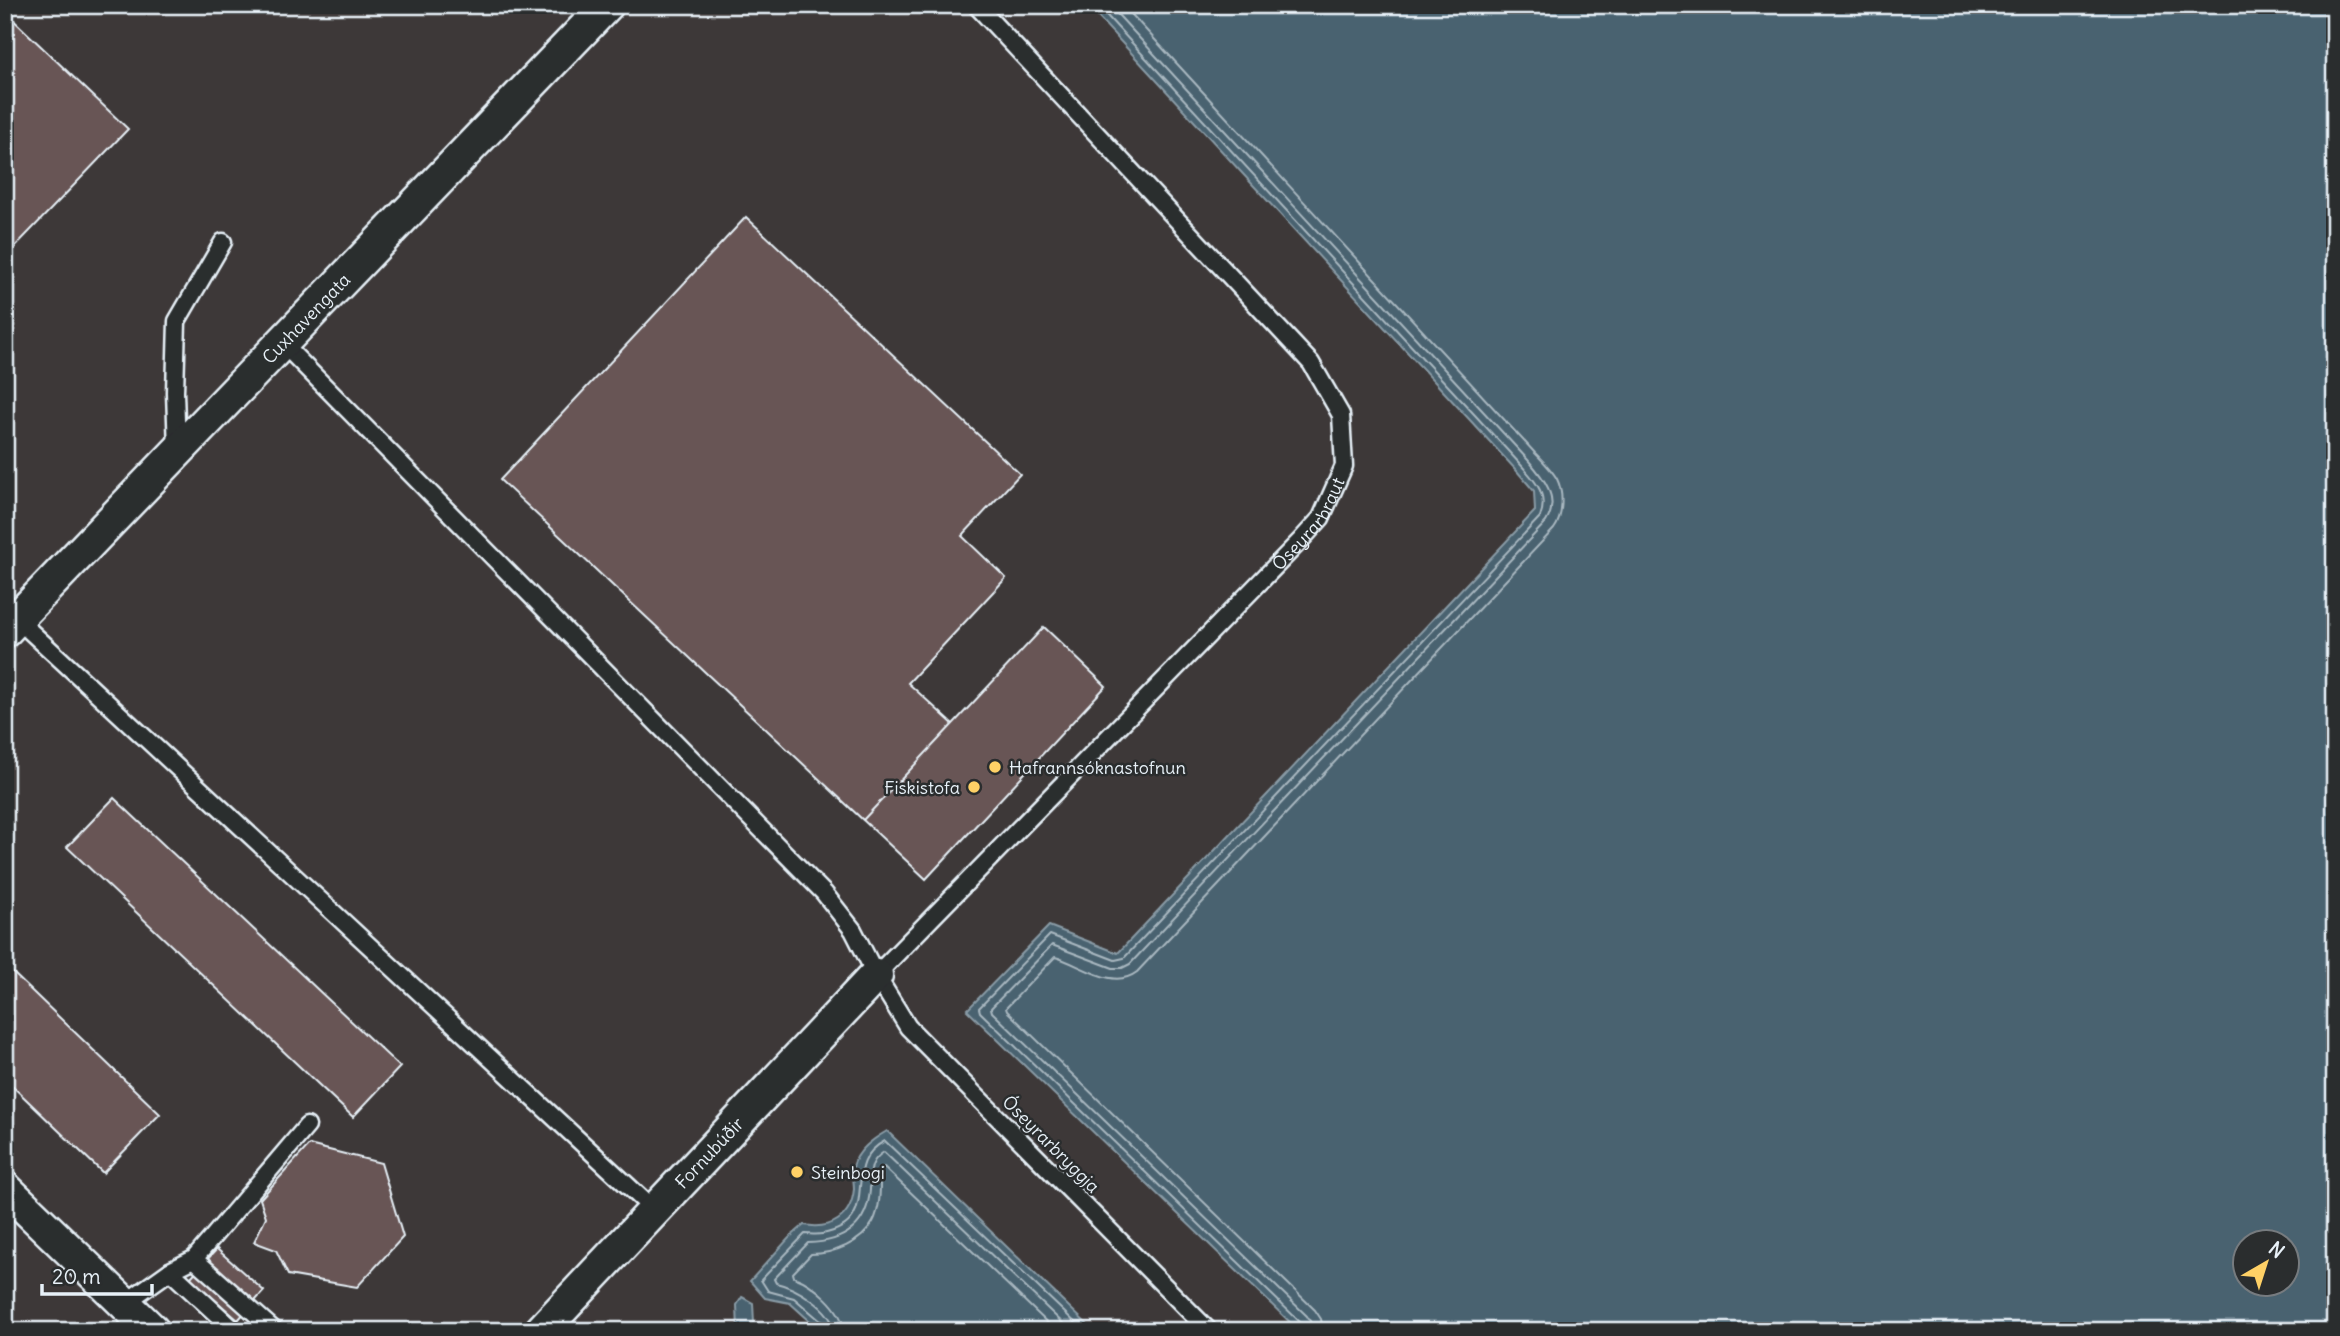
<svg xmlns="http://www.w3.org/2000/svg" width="2340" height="1336" viewBox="0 0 2340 1336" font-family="Delius,sans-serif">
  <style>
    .built { fill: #3d3939 }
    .water { fill: #4a626f; stroke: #899ba6; stroke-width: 2; fill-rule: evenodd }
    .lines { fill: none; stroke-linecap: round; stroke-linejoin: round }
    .shore { stroke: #a9b8c1; stroke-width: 2 }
    .building { fill: #685554; stroke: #e8f1f8; stroke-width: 2 }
    .service-casing { stroke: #e8f1f8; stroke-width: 21 }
    .minor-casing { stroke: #e8f1f8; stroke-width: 37 }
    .service { stroke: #2a2d2e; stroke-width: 16 }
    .minor { stroke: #2a2d2e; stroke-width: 32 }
    .poi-dot { fill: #ffd166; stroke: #2a2d2e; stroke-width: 2.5 }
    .labels { text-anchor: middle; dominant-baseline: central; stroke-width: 5; stroke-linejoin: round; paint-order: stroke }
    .street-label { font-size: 18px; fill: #e8f1f8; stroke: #2a2d2e }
    .poi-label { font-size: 18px; fill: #e8f1f8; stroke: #2a2d2e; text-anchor: start }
  </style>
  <rect width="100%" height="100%" fill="#2a2d2e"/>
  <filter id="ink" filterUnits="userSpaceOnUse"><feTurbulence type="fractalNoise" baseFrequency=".0143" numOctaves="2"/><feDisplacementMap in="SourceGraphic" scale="14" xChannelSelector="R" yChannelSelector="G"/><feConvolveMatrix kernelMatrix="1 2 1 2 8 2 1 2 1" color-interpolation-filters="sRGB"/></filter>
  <g filter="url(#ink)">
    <path class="built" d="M5 5H1087L1534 491 1535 512 1118 953 1049 926 967 1009 1299 1331H1094L886 1131 871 1141 859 1153 853 1167 854 1189 850 1210 837 1221 819 1228 804 1225 789 1238 750 1281 765 1297 790 1303 821 1331H757L754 1323 753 1303 738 1331H5Z"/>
    <path class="water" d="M1087 5H2335V1331H1299L967 1010 1049 926 1118 953 1535 511 1534 491 1516 470ZM2246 1242H2288V1284H2246Z
      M887 1131 1094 1331H821L790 1303 765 1298 750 1281 789 1238 804 1225C831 1230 851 1218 854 1189 854 1182 852 1174 853 1167 857 1150 873 1139 887 1131Z
      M742 1297 753 1303 754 1323 757 1331H738L737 1305Z"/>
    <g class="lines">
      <path class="shore" d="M1097 5 1521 465C1535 481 1549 494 1540 517L1124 958 1115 960 1050 935 979 1008 980 1012 1301 1323 1303 1331
        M1109 5 1528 460C1543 477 1561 498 1546 522L1130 964 1122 968H1113L1052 945 991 1008 992 1012 1307 1316 1311 1323 1312 1331
        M1123 5 1535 453C1543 461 1552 470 1557 479 1564 493 1563 517 1554 529L1137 972C1112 991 1081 964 1055 957L1006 1008 1007 1011 1315 1310 1321 1319 1323 1331
        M825 1331 823 1323 794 1298 768 1291 761 1280 805 1234C810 1234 816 1235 822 1234 886 1222 837 1165 885 1141L1084 1331
        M834 1331C833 1309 795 1287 776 1283L774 1279 808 1243C843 1242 867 1228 870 1190 871 1173 868 1162 884 1152L1071 1331
        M844 1331C843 1309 813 1284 794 1277L793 1273 811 1254C833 1254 862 1243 873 1222 881 1207 880 1188 880 1172L884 1167 1056 1331"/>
    </g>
    <path class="building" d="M5 12 128 129 6 256H5Z
      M746 217 1020 474 962 536 1006 578 908 683 953 724 863 820 500 480Z
      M1044 627 1106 686 926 879 863 820Z
      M114 798 400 1067 353 1117 67 847Z
      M12 972 160 1114 103 1173 5 1079V979Z
      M309 1145 381 1163 403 1237 357 1287 288 1275 276 1250 254 1242 266 1217 260 1199Z
      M217 1249 264 1291 238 1320 190 1278Z"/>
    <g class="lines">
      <defs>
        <g id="service">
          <path d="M282 343 824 893 853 930 876 975 908 1027 1209 1331"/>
          <path d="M177 450 175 392 177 321 223 242"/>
          <path d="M17 619 654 1210"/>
          <path id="s1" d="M876 975 1301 540 1321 518 1344 466 1341 415 1311 363 976 5"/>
          <path d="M194 1259 307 1126"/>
          <path d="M170 1271 235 1331"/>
          <path d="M125 1303 170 1271 194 1259 275 1331"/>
        </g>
        <g id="minor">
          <path id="s2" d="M5 631 607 5"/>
          <path d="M5 1188 153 1331"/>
          <path id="s3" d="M541 1331 876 975"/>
        </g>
      </defs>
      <use href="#service" class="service-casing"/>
      <use href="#minor" class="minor-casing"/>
      <use href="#service" class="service"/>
      <use href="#minor" class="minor"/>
    </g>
  </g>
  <g class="poi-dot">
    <circle cx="995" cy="767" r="7"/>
    <circle cx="974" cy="787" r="7"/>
    <circle cx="797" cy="1172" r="7"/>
  </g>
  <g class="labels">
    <g class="street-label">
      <text stroke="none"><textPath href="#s2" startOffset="434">Cuxhavengata</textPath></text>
      <text stroke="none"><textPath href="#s1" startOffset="626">Óseyrarbraut</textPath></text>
      <text transform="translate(1051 1144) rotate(45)">Óseyrarbryggja</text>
      <text stroke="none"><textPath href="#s3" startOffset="245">Fornubúðir</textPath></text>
    </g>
    <g class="poi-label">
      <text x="1009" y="767">Hafrannsóknastofnun</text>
      <text x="960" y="787" text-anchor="end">Fiskistofa</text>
      <text x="811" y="1172">Steinbogi</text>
    </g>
  </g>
  <rect width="2340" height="1336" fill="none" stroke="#2a2d2e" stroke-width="28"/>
  <rect x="14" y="14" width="2312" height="1308" fill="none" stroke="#e8f1f8" stroke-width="2.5" filter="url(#ink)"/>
  <g transform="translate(2266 1263) rotate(39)"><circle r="33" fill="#2a2d2e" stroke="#767b7f" stroke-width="2"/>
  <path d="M0-5L12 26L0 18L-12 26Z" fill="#ffd166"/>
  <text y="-10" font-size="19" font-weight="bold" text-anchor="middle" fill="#e8f1f8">N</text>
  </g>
  <path d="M42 1284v10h110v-10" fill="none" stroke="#e8f1f8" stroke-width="3.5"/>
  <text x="52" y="1284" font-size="21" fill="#e8f1f8" stroke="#2a2d2e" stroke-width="5" paint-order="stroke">20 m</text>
</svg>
